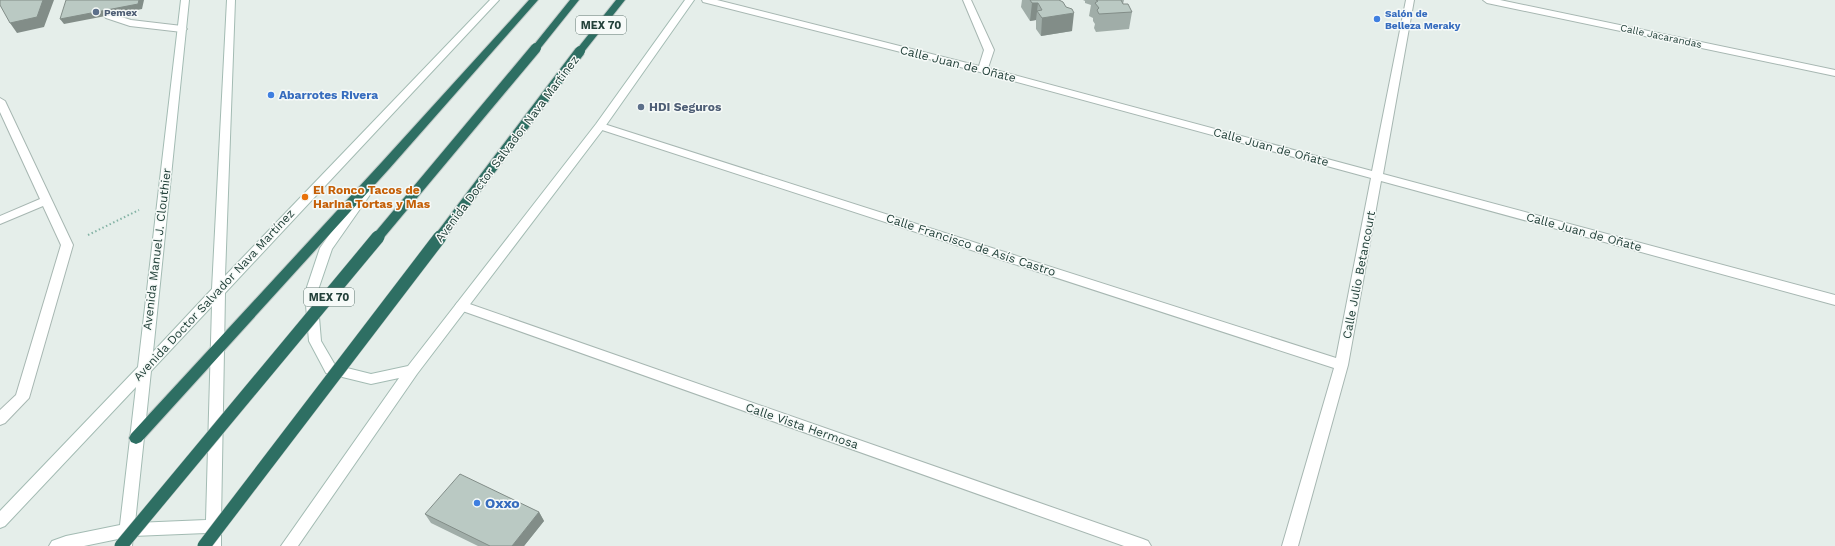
<svg xmlns="http://www.w3.org/2000/svg" width="1835" height="546" viewBox="0 0 1835 546" font-family="'Work Sans',sans-serif">
  <style>
    .lines { fill: none; stroke-linecap: round; stroke-linejoin: round }
    .lane-casing { stroke: #a7b7b2; stroke-width: 2 }
    .street-casing { stroke: #a7b7b2; stroke-width: 2 }
    .secondary-casing { stroke: #a3bbb3; stroke-width: 2 }
    .highway-casing { stroke: #c1cac8; stroke-width: 2 }
    .path { stroke: #84b3a5; stroke-width: 2; stroke-dasharray: 1.5 2.5; stroke-linecap: butt }
    .lane { fill: #fff; fill-rule: evenodd }
    .street { fill: #fff; fill-rule: evenodd }
    .secondary { fill: #fff; fill-rule: evenodd }
    .highway { fill: #2e6f63; fill-rule: evenodd }
    .highway-bridge-far1-casing { stroke: #c1cac8; stroke-width: 12; stroke-linecap: butt }
    .highway-bridge-casing { stroke: #c1cac8; stroke-width: 14; stroke-linecap: butt }
    .highway-bridge-far1 { stroke: #2e6f63; stroke-width: 10 }
    .highway-bridge { stroke: #2e6f63; stroke-width: 13 }
    .wall { fill: #a0ada8 }
    .shaded-wall { fill: #828d88 }
    .building { fill: #bac9c3; stroke: #828d88 }
    .service-dot { fill: #5c6f8a; stroke: #f6faf8; stroke-width: 1.5 }
    .shop-dot { fill: #3f7fe0; stroke: #f6faf8; stroke-width: 1.5 }
    .food-dot { fill: #e8710a; stroke: #f6faf8; stroke-width: 1.5 }
    .labels { text-anchor: middle; dominant-baseline: central; stroke-width: 3; stroke-linejoin: round; paint-order: stroke }
    .far-service-label { font-size: 10px; font-weight: bold; fill: #4e5e75; stroke: #f6faf8; text-anchor: start }
    .far-shop-label { font-size: 10px; font-weight: bold; fill: #366cbe; stroke: #f6faf8; text-anchor: start }
    .far-street-label { font-size: 10px; fill: #23413a; stroke: #f6faf8 }
    .shield { fill: #f6faf8; stroke: #627873; stroke-width: 1 }
    .shield-label { font-size: 11px; font-weight: bold; fill: #23413a }
    .street-label { font-size: 12px; fill: #23413a; stroke: #f6faf8 }
    .shop-label { font-size: 12px; font-weight: bold; fill: #366cbe; stroke: #f6faf8; text-anchor: start }
    .service-label { font-size: 12px; font-weight: bold; fill: #4e5e75; stroke: #f6faf8; text-anchor: start }
    .food-label { font-size: 12px; font-weight: bold; fill: #c56008; stroke: #f6faf8; text-anchor: start }
    .near-shop-label { font-size: 14px; font-weight: bold; fill: #366cbe; stroke: #f6faf8; text-anchor: start }
  </style>
  <rect width="100%" height="100%" fill="#e5eeea"/>
  <g class="lines">
    <defs>
      <path id="lane" d="M109 13 131 20 182 26 187 29 182 32 130 26 106 18 104 16Z
        M0 98 5 101 73 245 29 398 5 423 0 425V410L16 395 61 245 43 206 0 224V216L40 199 0 112Z"/>
      <path id="street" d="M702 0H717L979 66 984 50 963 0H971L994 50 988 68 1372 171 1406 0H1414L1383 174 1835 295V305L1381 181 1348 365 1298 546H1282L1334 368 596 128 595 126 600 123 604 124 1336 358 1371 178 980 72 703 2Z
        M1483 0H1500L1835 70V76L1487 3Z
        M461 301 1143 539 1148 541 1151 546H1124L457 309 455 306 457 303Z"/>
      <path id="secondary" d="M181 0H189L153 352 212 289 227 0H235L225 276 490 0H499L225 293 221 522 222 526 221 530V546H205L206 533 133 536 132 546H118V539L84 546H49L52 541 66 536 120 525 136 387 5 526 0 528V511L138 367ZM212 306 206 520 135 523 151 371Z
        M685 0H694L604 128 417 374 298 546H281L399 378 371 384 326 373 309 341 305 293 320 248 364 186H372L374 189 332 249 317 293 321 341 335 365 371 374 408 366 596 124Z"/>
      <path id="highway" d="M529 0H538L389 169 141 442 136 444 131 442 129 438 131 434 381 163Z
        M570 0H579L539 50H533L531 48 533 46Z
        M616 0H625L583 53H577L575 51 577 49Z"/>
    </defs>
    <use href="#lane" class="lane-casing"/>
    <use href="#street" class="street-casing"/>
    <use href="#secondary" class="secondary-casing"/>
    <use href="#highway" class="highway-casing"/>
    <path class="path" d="M88 235 139 210"/>
    <use href="#lane" class="lane"/>
    <use href="#street" class="street"/>
    <use href="#secondary" class="secondary"/>
    <use href="#highway" class="highway"/>
    <defs>
      <path id="highway-bridge-far1" d="M377 238 536 48
        M439 238 580 51"/>
      <path id="highway-bridge" d="M121 546 378 237
        M204 546 440 237"/>
    </defs>
    <use href="#highway-bridge-far1" class="highway-bridge-far1-casing"/>
    <use href="#highway-bridge" class="highway-bridge-casing"/>
    <use href="#highway-bridge-far1" class="highway-bridge-far1"/>
    <use href="#highway-bridge" class="highway-bridge"/>
  </g>
  <path class="wall" d="M1022 0H1060L1072 31 1041 36 1036 29V20L1030 21 1021 7Z
    M1083 0H1124L1123 4 1132 12 1129 29 1096 32 1094 28 1095 24 1093 21V18L1089 16 1091 5 1085 3V1Z
    M539 512 544 521 524 546H478L431 523 425 514Z"/>
  <path class="shaded-wall" d="M43 0H54L44 27 17 33 10 23Z
    M139 0H144L142 9 64 24 60 19Z
    M1059 0H1060L1059 15 1074 13 1072 31 1041 36 1042 18Z
    M1032 3H1038L1036 20 1030 21Z
    M539 512 544 521 524 546H512Z"/>
  <path class="building" d="M0 0H43L37 17 10 23 0 5Z
    M66 0H139L138 4 60 19Z
    M1030 0H1059L1063 2 1066 7 1072 9 1074 13 1042 18 1037 11 1042 10 1038 3H1032Z
    M1096 0H1121L1123 4H1128L1132 12 1099 14 1097 10 1099 8 1095 3 1098 1Z
    M460 474 539 512 512 546H490L425 514Z"/>
  <g class="service-dot">
    <circle cx="96" cy="12" r="4"/>
    <circle cx="641" cy="107" r="4"/>
  </g>
  <g class="shop-dot">
    <circle cx="1377" cy="19" r="4"/>
    <circle cx="271" cy="95" r="4"/>
    <circle cx="477" cy="503" r="4"/>
  </g>
  <circle class="food-dot" cx="305" cy="197" r="4"/>
  <g class="labels">
    <g class="far-service-label">
      <text x="104" y="12">Pemex</text>
    </g>
    <g class="far-shop-label">
      <text x="1385" y="13">Salón de<tspan x="1385" dy="12">Belleza Meraky</tspan></text>
    </g>
    <g class="far-street-label">
      <text transform="translate(1661 36) rotate(12)">Calle Jacarandas</text>
    </g>
    <g class="shield">
      <rect x="576" y="16" width="50" height="18" rx="3"/>
      <rect x="304" y="288" width="50" height="18" rx="3"/>
    </g>
    <g class="shield-label">
      <text x="601" y="25">MEX 70</text>
      <text x="329" y="297">MEX 70</text>
    </g>
    <g class="street-label">
      <text transform="translate(958 64) rotate(14)">Calle Juan de Oñate</text>
      <text transform="translate(1271 147) rotate(15)">Calle Juan de Oñate</text>
      <text transform="translate(507 149) rotate(-53)">Avenida Doctor Salvador Nava Martínez</text>
      <text transform="translate(1584 232) rotate(15)">Calle Juan de Oñate</text>
      <text transform="translate(971 245) rotate(18)">Calle Francisco de Asís Castro</text>
      <text transform="translate(157 249) rotate(-83)">Avenida Manuel J. Clouthier</text>
      <text transform="translate(1359 275) rotate(-79)">Calle Julio Betancourt</text>
      <text transform="translate(214 295) rotate(-47)">Avenida Doctor Salvador Nava Martínez</text>
      <text transform="translate(802 426) rotate(19)">Calle Vista Hermosa</text>
    </g>
    <g class="shop-label">
      <text x="279" y="95">Abarrotes Rivera</text>
    </g>
    <g class="service-label">
      <text x="649" y="107">HDI Seguros</text>
    </g>
    <g class="food-label">
      <text x="313" y="190">El Ronco Tacos de<tspan x="313" dy="14">Harina Tortas y Mas</tspan></text>
    </g>
    <g class="near-shop-label">
      <text x="485" y="503">Oxxo</text>
    </g>
  </g>
</svg>
